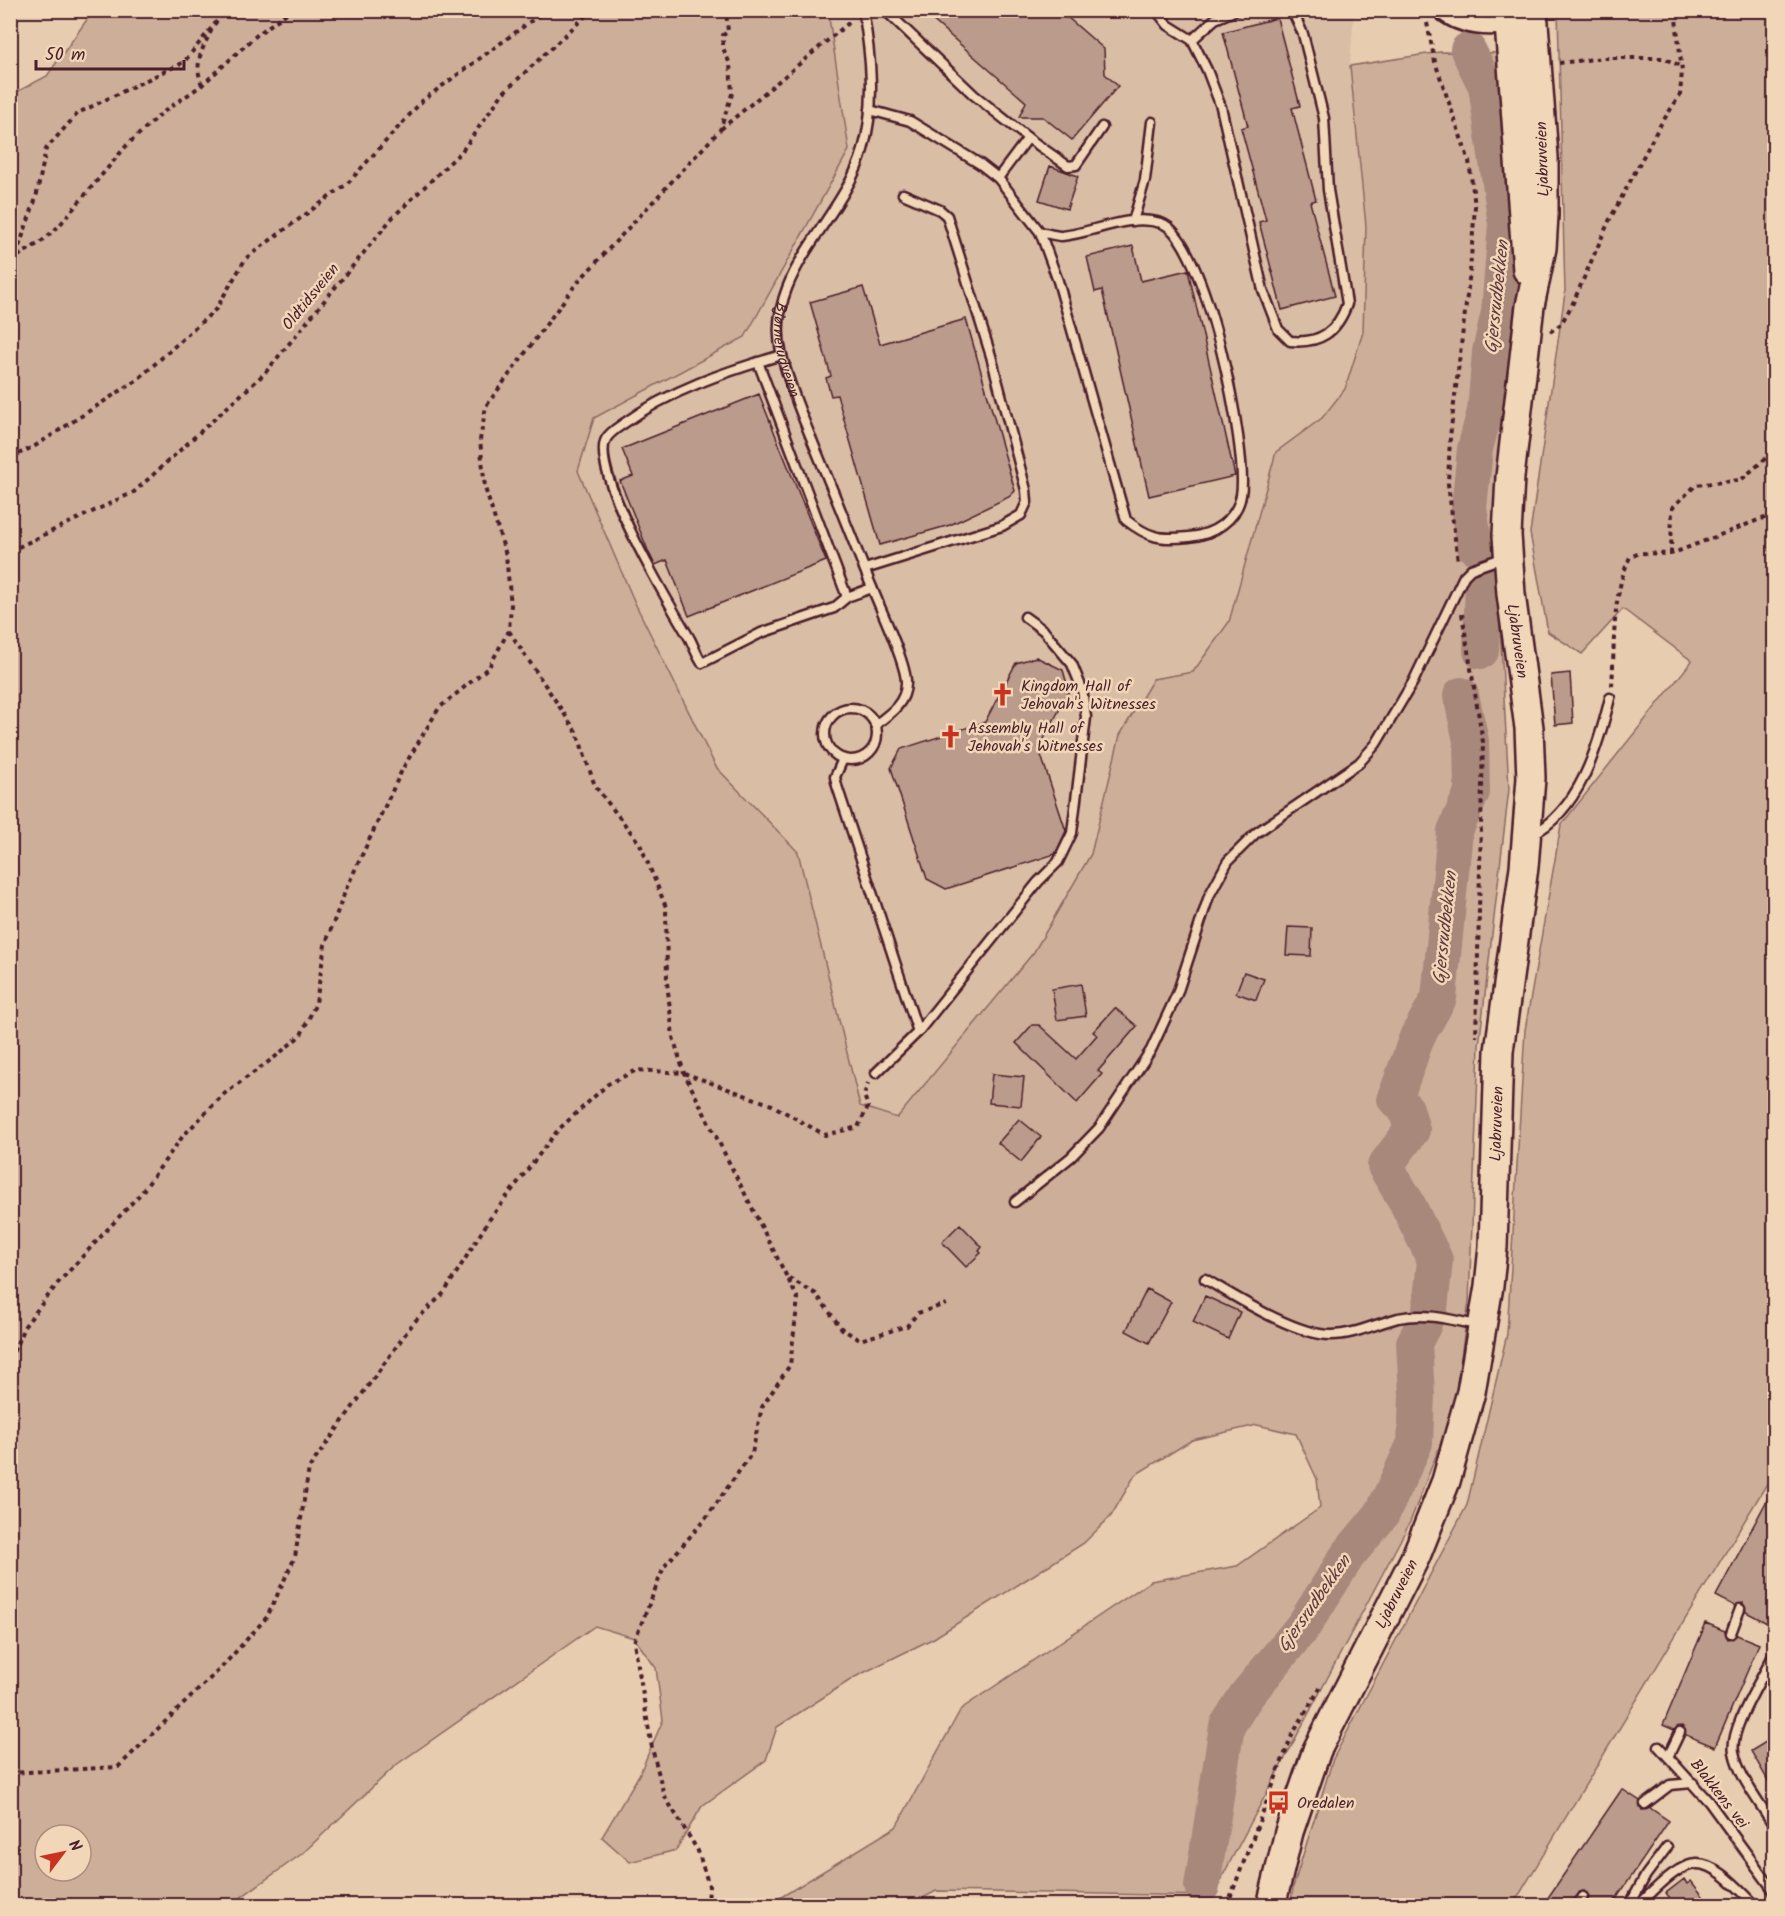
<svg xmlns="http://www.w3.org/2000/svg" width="1785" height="1916" viewBox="0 0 1785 1916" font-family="Kalam,sans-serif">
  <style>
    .built { fill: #dabda5 }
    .green { fill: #cdaf99; stroke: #8c6762; stroke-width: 1.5; fill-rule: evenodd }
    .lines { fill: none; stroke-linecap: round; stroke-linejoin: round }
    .river { stroke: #a9887b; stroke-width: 36 }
    .building { fill: #bb9b8b; stroke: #4a1f2b; stroke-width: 1.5 }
    .service-casing { stroke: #4a1f2b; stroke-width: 13 }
    .minor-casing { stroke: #4a1f2b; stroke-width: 21 }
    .primary-casing { stroke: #4a1f2b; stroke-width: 32 }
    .path { stroke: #4a1f2b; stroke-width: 4; stroke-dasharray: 4.5 4.5; stroke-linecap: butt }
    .service { stroke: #f1d7b8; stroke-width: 8 }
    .minor { stroke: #f1d7b8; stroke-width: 16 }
    .primary { stroke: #f1d7b8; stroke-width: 27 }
    .labels { text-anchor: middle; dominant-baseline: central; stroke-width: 5; stroke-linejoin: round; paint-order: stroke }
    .street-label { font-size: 16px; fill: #4a1f2b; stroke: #f1d7b8 }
    .poi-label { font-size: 16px; fill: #4a1f2b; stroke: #f1d7b8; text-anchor: start }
    .water-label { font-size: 18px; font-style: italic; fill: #62393f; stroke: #f1d7b8 }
  </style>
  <rect width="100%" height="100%" fill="#e7ccb0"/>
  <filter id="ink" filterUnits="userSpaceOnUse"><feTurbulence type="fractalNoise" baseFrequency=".0167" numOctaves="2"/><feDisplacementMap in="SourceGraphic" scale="12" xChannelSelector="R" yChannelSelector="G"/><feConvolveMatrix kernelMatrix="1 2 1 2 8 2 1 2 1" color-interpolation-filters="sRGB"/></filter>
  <g filter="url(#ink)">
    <path class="built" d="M828 11H1354L1350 66 1366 226 1363 332 1345 389 1322 418 1276 452 1229 622 1193 672 1153 679 1120 735 1091 854 1034 952 897 1118 860 1106 798 852 716 767 631 595 578 471 594 418 745 337 849 150Z"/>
    <path class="green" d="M93 11H828L849 150 745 337 594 418 578 471 635 603 716 767 798 852 860 1106 897 1118 1034 952 1091 854 1120 735 1153 679 1193 672 1229 622 1276 452 1322 418 1345 389 1363 332 1366 226 1350 66 1440 52 1501 53 1508 175 1521 294 1502 428 1492 549 1501 643 1509 789 1479 1046 1469 1301 1453 1412 1410 1522 1212 1896 936 1891 910 1905H768L896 1827 961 1709 1151 1581 1237 1566 1320 1508 1317 1479 1296 1434 1257 1425 1192 1440 1135 1475 1111 1516 1084 1543 934 1638 855 1677 777 1727 766 1760 702 1806 676 1850 630 1862 602 1837 639 1775 663 1720 656 1668 634 1638 595 1626 396 1765 303 1853 230 1905 11 1906V95L47 76ZM45 1835H81V1871H45Z
      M1558 11H1774V1472L1513 1905H1291L1293 1887 1333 1759 1467 1505 1507 1334 1525 1030 1561 825 1692 661 1623 609 1582 654 1548 632 1530 533 1565 293Z"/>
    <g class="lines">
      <path class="river" d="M1468 50 1486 86 1506 224 1499 312 1490 352 1485 411 1475 449 1469 508 1475 547
        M1481 651 1483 574
        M1430 1309 1435 1260 1406 1201 1385 1166 1412 1130 1406 1109 1395 1099 1417 1037 1439 998 1455 831 1472 792 1471 741 1461 695
        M1202 1886 1227 1726 1246 1696 1304 1625 1348 1555 1382 1514 1415 1443 1417 1395 1414 1343 1424 1324"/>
    </g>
    <path class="building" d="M921 10H1059L1104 49 1105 74 1118 86 1072 140 1043 117H1019L1026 102Z
      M1277 18 1300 106 1292 108 1316 200 1310 202 1335 296 1282 310 1259 222 1266 220 1241 128 1248 126 1223 32Z
      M1050 166 1078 176 1067 209 1039 200Z
      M1133 246 1141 281 1188 270 1235 476 1149 496 1102 290 1095 292 1087 257Z
      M863 287 880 344 966 319 1015 491 1009 497 950 525 880 545 837 395 831 396 826 378 831 376 810 302Z
      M759 394 826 561 689 616 667 560 655 565 649 553 620 481 633 476 622 449Z
      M1036 657 1063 670 1069 691 1039 749 1066 831 1055 854 946 889 927 879 891 768 901 749 985 722 1016 663Z
      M1570 673 1573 723 1555 725 1551 675Z
      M1288 927 1312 928 1311 956 1286 955Z
      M1244 972 1264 979 1256 1000 1236 993Z
      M1081 984 1086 1016 1057 1020 1052 989Z
      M1115 1008 1137 1026 1098 1071 1102 1074 1077 1103 1016 1043 1032 1025H1039L1076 1059 1097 1035 1093 1032Z
      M992 1074 1024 1077 1021 1106 989 1103Z
      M1019 1119 1041 1137 1021 1162 998 1143Z
      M960 1224 982 1247 979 1251 981 1253 966 1267 942 1242Z
      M1147 1289 1171 1302 1149 1343 1126 1331Z
      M1205 1296 1240 1312 1228 1339 1193 1322Z
      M1774 1487V1608L1767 1623 1746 1612 1743 1603 1735 1606 1716 1596Z
      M1706 1623 1725 1631 1728 1639 1737 1635 1759 1644 1715 1747 1686 1735 1682 1726 1674 1730 1663 1725Z
      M1774 1737V1791L1751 1751Z
      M1622 1789 1640 1801 1642 1810 1650 1808 1669 1821 1612 1905H1584L1589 1898 1584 1891 1578 1893 1569 1905H1543Z
      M1684 1879 1687 1884 1691 1881 1710 1905H1675L1666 1893Z"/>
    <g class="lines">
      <defs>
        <g id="service">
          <path id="s1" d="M863 10C871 56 876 105 863 150 843 221 761 276 782 356 792 394 808 430 823 467 842 512 859 557 878 602 885 619 907 667 906 683 906 703 890 714 875 725"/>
          <path d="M885 10 974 95 1028 138 1068 166 1076 165 1102 127"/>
          <path d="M1156 10 1168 25 1192 40 1207 70 1221 107 1263 290 1278 329 1290 341C1320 344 1337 332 1347 304L1328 190 1324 118 1303 34 1292 10"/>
          <path d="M1192 40 1215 19 1236 10"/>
          <path d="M870 110 910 121 980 164 998 178 1040 232 1058 281 1126 520C1149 538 1160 540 1189 537 1213 535 1237 520 1241 495 1249 452 1205 236 1161 223 1128 213 1094 233 1062 236 1055 236 1047 233 1040 232"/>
          <path d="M998 178 1028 138"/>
          <path d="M1133 221 1145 180 1152 122"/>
          <path d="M782 355C727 371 670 390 623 424 617 428 609 433 606 439 589 471 671 607 690 639 694 647 697 656 702 663L761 633 834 608 847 597 872 588"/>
          <path d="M758 362 847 597"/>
          <path d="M865 569 1002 526 1021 515 1027 502 1026 490 991 356 947 216 940 210 903 194"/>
          <circle cx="851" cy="734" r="26"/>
          <path d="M843 759 835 777 837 786 918 1032"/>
          <path d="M1531 835C1579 812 1598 747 1610 698"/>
          <path d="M876 1073 918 1032 1038 882 1058 862 1072 833 1086 717 1082 689 1072 664 1043 630 1025 617"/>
          <path d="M1015 1202 1071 1157 1099 1128 1151 1050 1177 994 1209 896 1228 861 1256 833 1359 763 1376 744 1413 682 1464 576 1471 569 1505 557"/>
          <path d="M1205 1279C1236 1297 1295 1335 1331 1335 1354 1335 1375 1324 1398 1318 1426 1312 1453 1320 1480 1326"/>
          <path d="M1731 1633 1740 1609"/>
          <path d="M1774 1653C1764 1677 1729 1728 1734 1752 1739 1778 1761 1804 1774 1826"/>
          <path d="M1659 1747 1709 1802 1774 1891"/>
          <path d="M1669 1755 1680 1732"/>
          <path d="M1645 1804 1670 1785 1693 1783"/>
          <path d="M1575 1906 1583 1897"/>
          <path d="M1629 1906 1646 1875 1667 1847"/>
          <path d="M1638 1906C1692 1851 1702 1849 1756 1906"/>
        </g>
        <path id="minor" d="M1441 10C1459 27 1493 30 1516 22"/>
        <g id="primary">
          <path d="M1508 10 1527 270"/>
          <path id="s2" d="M1271 1906 1289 1832 1317 1750 1416 1556 1446 1481 1471 1392 1489 1286 1493 1247 1499 1051 1524 867 1531 778 1529 728 1511 594 1507 535 1510 477 1530 306 1542 248 1544 215V157L1533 10"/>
        </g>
      </defs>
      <use href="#service" class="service-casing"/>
      <use href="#minor" class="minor-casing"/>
      <use href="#primary" class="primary-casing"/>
      <path class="path" d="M1427 23 1435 62 1469 161 1475 206 1470 271 1450 437 1448 484 1458 562
        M1559 63 1603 58H1663L1681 66
        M202 85C193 62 203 48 213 27
        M721 129 851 21
        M10 261 41 242 58 227 127 145 162 113 202 85 258 34 291 10
        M10 272 36 198 46 149 78 113 184 62 226 10
        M1550 332 1561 324 1572 305 1609 221 1659 127 1680 95 1682 71 1675 10
        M10 458 35 446 137 380 216 309 246 258 347 184 423 100 546 10
        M10 551 134 492 265 373 393 217 462 151 503 93 592 10
        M1671 554 1672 508 1696 485 1741 480 1774 451
        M1462 614 1483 742 1476 1037
        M509 631 577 733 595 786 640 844 666 907 667 982 673 1037 684 1073 798 1299 790 1365 762 1407 752 1453 706 1518 664 1567 634 1642 652 1748 664 1795 698 1851 709 1886 708 1906
        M1612 686C1615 643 1611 597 1630 557L1640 553 1671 554 1761 519 1774 516
        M789 1278 816 1294 842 1329 860 1340 907 1326 918 1313 946 1304
        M10 1360 24 1327 58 1283 142 1192 183 1136 224 1094 275 1057 301 1035 316 1003 325 945 346 889 403 768 439 708 489 667 509 630 511 605 506 555 485 488 480 440 486 406 576 284 720 130 732 94 730 64 723 48V35L728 32 726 10
        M10 1773 118 1767 221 1668 267 1617 295 1557 309 1468 414 1322 444 1293 489 1220 558 1130 608 1084 637 1070 684 1073 772 1105 825 1135 858 1127 868 1107 864 1095 868 1083
        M1227 1906 1292 1735 1320 1688"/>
      <use href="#service" class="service"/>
      <use href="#minor" class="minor"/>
      <use href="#primary" class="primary"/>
    </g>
  </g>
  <defs>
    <symbol id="church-bare" viewBox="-9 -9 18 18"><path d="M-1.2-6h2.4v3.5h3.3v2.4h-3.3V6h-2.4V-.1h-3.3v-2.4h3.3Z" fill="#c8321e" stroke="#f1d7b8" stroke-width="2.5" paint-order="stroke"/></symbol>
    <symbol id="bus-bare" viewBox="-9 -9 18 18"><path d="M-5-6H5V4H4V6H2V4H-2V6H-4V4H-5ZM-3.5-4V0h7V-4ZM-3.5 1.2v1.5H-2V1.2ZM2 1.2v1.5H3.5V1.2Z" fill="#c8321e" stroke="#f1d7b8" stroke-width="2.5" paint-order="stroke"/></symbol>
  </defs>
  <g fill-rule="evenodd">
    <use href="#church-bare" x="986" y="678" width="33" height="33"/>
    <use href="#church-bare" x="934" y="720" width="33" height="33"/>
    <use href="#bus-bare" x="1262" y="1786" width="33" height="33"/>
  </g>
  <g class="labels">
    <g class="street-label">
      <text transform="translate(1543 159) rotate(-92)">Ljabruveien</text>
      <text transform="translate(311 297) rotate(-51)">Oldtidsveien</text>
      <text stroke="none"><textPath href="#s1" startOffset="363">Bjørnerudveien</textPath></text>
      <text transform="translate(1517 641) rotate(82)">Ljabruveien</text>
      <text stroke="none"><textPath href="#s2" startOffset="824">Ljabruveien</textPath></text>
      <text stroke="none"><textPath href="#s2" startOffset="338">Ljabruveien</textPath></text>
      <text transform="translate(1719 1794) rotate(52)">Blakkens vei</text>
    </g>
    <g class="poi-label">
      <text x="1021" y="686">Kingdom Hall of<tspan x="1021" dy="18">Jehovah's Witnesses</tspan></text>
      <text x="968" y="728">Assembly Hall of<tspan x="968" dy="18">Jehovah's Witnesses</tspan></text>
      <text x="1297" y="1803">Oredalen</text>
    </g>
    <g class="water-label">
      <text transform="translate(1498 297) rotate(-84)">Gjersrudbekken</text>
      <text transform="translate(1446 928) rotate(-84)">Gjersrudbekken</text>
      <text transform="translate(1315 1604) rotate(-55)">Gjersrudbekken</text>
    </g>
  </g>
  <rect width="1785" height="1916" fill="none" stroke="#f1d7b8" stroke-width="36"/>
  <rect x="18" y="18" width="1749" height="1880" fill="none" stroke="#4a1f2b" stroke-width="2" filter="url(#ink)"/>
  <g transform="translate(63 1853) rotate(58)"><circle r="28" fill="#f1d7b8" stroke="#ae8d80" stroke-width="1.5"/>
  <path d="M0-4.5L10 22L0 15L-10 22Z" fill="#c8321e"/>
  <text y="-9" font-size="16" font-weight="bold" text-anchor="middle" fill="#4a1f2b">N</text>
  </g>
  <path d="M36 60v9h148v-9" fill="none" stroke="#4a1f2b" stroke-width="3"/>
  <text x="45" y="60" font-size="18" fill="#4a1f2b" stroke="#f1d7b8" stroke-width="4.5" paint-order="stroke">50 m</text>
</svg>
